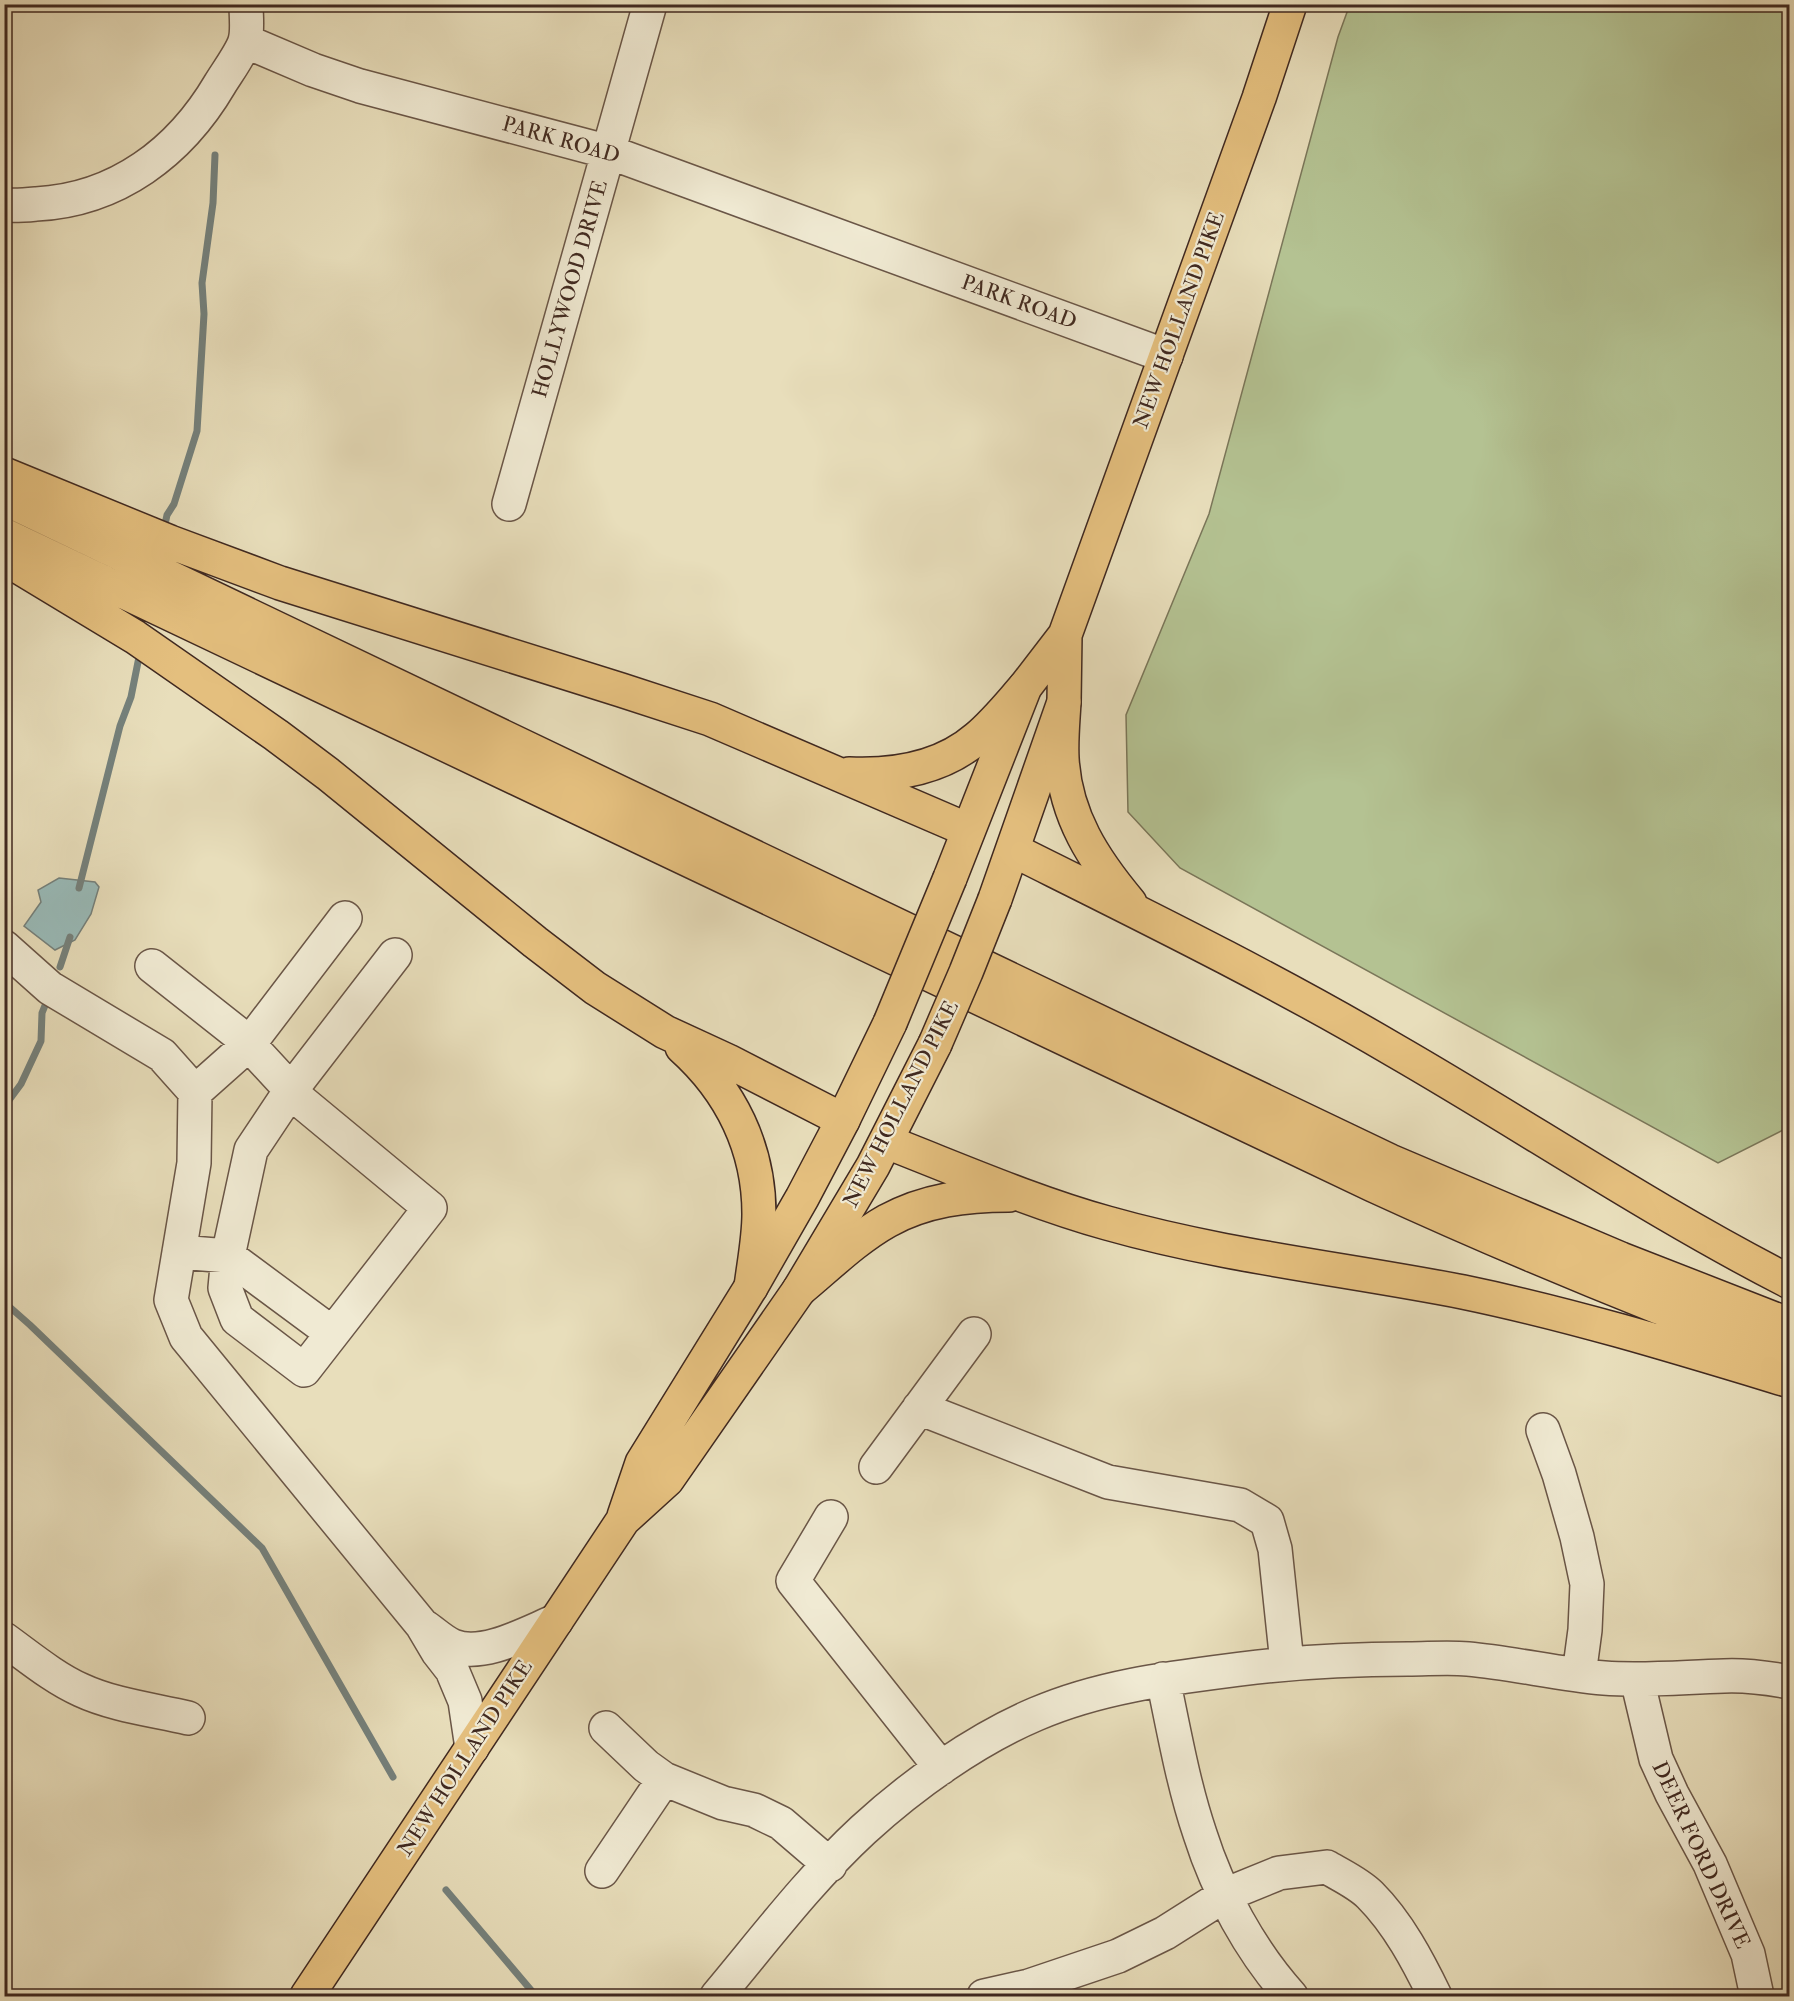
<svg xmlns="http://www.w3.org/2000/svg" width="1794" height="2001" viewBox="0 0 1794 2001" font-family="'IM FELL Double Pica',serif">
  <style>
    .green { fill: #b4c292; stroke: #7a7659; stroke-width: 1.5 }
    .water { fill: #99bbb9; stroke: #75817c; stroke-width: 1.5 }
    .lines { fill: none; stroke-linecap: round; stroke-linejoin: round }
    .stream { stroke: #75817c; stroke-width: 7 }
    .minor-casing { stroke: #6a5647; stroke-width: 36 }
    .major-casing { stroke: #402920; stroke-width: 36 }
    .highway-casing { stroke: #402920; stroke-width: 36 }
    .minor { stroke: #f0ead3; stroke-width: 33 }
    .major { stroke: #e4bf7e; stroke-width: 33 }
    .highway { stroke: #e4bf7e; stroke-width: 33 }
    .major-bridge-casing { stroke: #402920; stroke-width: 36; stroke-linecap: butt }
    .major-bridge { stroke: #e4bf7e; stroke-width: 33 }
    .labels { text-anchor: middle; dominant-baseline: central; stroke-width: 4.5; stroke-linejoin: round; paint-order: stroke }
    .street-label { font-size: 21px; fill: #402920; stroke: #f0ead3 }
  </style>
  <rect width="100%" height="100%" fill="#e8debb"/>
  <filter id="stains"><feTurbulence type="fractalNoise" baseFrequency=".00333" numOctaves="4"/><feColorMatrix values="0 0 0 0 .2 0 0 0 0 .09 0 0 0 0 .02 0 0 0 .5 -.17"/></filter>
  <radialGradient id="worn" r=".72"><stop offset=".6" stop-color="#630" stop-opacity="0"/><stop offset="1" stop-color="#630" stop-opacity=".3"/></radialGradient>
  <path class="green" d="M1350 4 1789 5V1127L1718 1163 1180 868 1128 812 1126 715 1209 514 1338 37Z"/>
  <path class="water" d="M59 878 95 882 99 887 91 914 75 940 55 950 24 926 41 902 38 890Z"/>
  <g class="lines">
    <path class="stream" d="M164 529 167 515 174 504 197 431 204 314 202 283 213 203 215 155
      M79 888 120 726 131 697 140 652
      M60 967 70 937
      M4 1107 21 1084 41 1041 42 1013 48 998
      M4 1302 30 1325 262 1548 393 1777
      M446 1890 536 1996"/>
    <defs>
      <path id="minor" d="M245 41 313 70 360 86 609 152 1166 356
        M4 205C15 206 26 205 36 204 117 200 180 152 220 84 226 74 242 52 245 41 248 31 246 15 246 4
        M509 504 650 4
        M4 947 50 988 162 1055 195 1092 194 1163 171 1300 186 1337 422 1625 438 1652 452 1670 465 1701 472 1748
        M152 966 242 1037 302 1102 430 1208 304 1370 237 1319 225 1288 228 1256 179 1252
        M195 1092 249 1044 345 918
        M332 1333 228 1256 251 1150 291 1090 395 955
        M919 1408 1108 1482 1240 1505 1267 1521 1275 1549 1287 1663
        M1543 1430 1559 1474 1577 1537 1587 1584 1585 1630 1579 1675
        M876 1467 974 1334
        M831 1517 793 1581 941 1768
        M425 1627C434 1633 443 1642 453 1646 483 1658 527 1633 556 1621
        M4 1639C29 1657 54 1678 81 1690 113 1705 154 1710 188 1718
        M1163 1679C1174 1731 1183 1784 1200 1834 1218 1891 1251 1952 1291 1996
        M1637 1679 1656 1759 1672 1794 1710 1864 1748 1954 1757 1996
        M606 1728 646 1766 664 1779 723 1803 754 1810 781 1823 830 1865
        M602 1871 664 1779
        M717 1996C764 1940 809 1880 863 1830 912 1785 975 1740 1036 1714 1101 1686 1171 1678 1241 1669 1296 1662 1352 1659 1408 1659 1428 1659 1448 1657 1468 1659 1513 1663 1558 1674 1604 1678 1644 1681 1684 1677 1724 1676 1746 1675 1768 1678 1790 1682
        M984 1996 1029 1986 1118 1956 1165 1933 1225 1895 1279 1873 1327 1867C1340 1875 1358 1883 1370 1895 1398 1923 1418 1961 1435 1996"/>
      <path id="major" d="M950 878 1025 687 1065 635 1259 98 1290 4
        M995 899 1064 702 1065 635
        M624 1516 642 1463 751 1287 802 1198 843 1120 890 1023
        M307 1996 623 1520 667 1480 799 1290 873 1166 935 1044"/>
      <path id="highway" d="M4 474 170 542 280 583 621 690 710 719 968 830
        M4 498 1390 1161 1621 1259 1790 1325
        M4 535 1373 1185C1510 1248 1649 1305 1790 1358
        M4 558 135 637 276 735 328 774 535 942 595 988 665 1032 728 1061 843 1120
        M1064 702C1063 720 1061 739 1062 758 1065 816 1094 860 1130 903
        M849 774C895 776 941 769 977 738 995 723 1010 704 1025 687
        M1013 850C1141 914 1270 977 1394 1050 1526 1126 1653 1212 1790 1282
        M682 1047C731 1091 759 1148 759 1214 759 1238 754 1263 751 1287
        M887 1142C959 1170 1032 1202 1107 1223 1223 1256 1345 1269 1463 1292 1574 1315 1681 1348 1790 1381
        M799 1290C827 1267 855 1239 887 1221 925 1200 966 1195 1009 1195"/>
    </defs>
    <use href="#minor" class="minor-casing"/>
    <use href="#major" class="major-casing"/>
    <use href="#highway" class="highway-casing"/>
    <use href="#minor" class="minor"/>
    <use href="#major" class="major"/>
    <use href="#highway" class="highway"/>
    <defs>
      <path id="major-bridge" d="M890 1023 950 878
        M935 1044 966 972 995 899"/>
    </defs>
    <use href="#major-bridge" class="major-bridge-casing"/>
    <use href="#major-bridge" class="major-bridge"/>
  </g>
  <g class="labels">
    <g class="street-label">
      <text transform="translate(561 140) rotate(16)">PARK ROAD</text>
      <text transform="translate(570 289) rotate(-74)">HOLLYWOOD DRIVE</text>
      <text transform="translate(1019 302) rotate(20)">PARK ROAD</text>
      <text transform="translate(1179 320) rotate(-70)">NEW HOLLAND PIKE</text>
      <text transform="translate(901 1104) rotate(-63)">NEW HOLLAND PIKE</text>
      <text transform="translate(465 1758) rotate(-57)">NEW HOLLAND PIKE</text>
      <text transform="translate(1701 1855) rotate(65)">DEER FORD DRIVE</text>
    </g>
  </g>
  <rect width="1794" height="2001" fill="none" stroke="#e8debb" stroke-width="24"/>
  <rect x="6" y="6" width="1782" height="1989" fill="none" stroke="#402920" stroke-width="3"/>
  <rect x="12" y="12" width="1770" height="1977" fill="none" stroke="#402920" stroke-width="1.5"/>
  <rect width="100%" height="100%" filter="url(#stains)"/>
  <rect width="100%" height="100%" fill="url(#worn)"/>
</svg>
